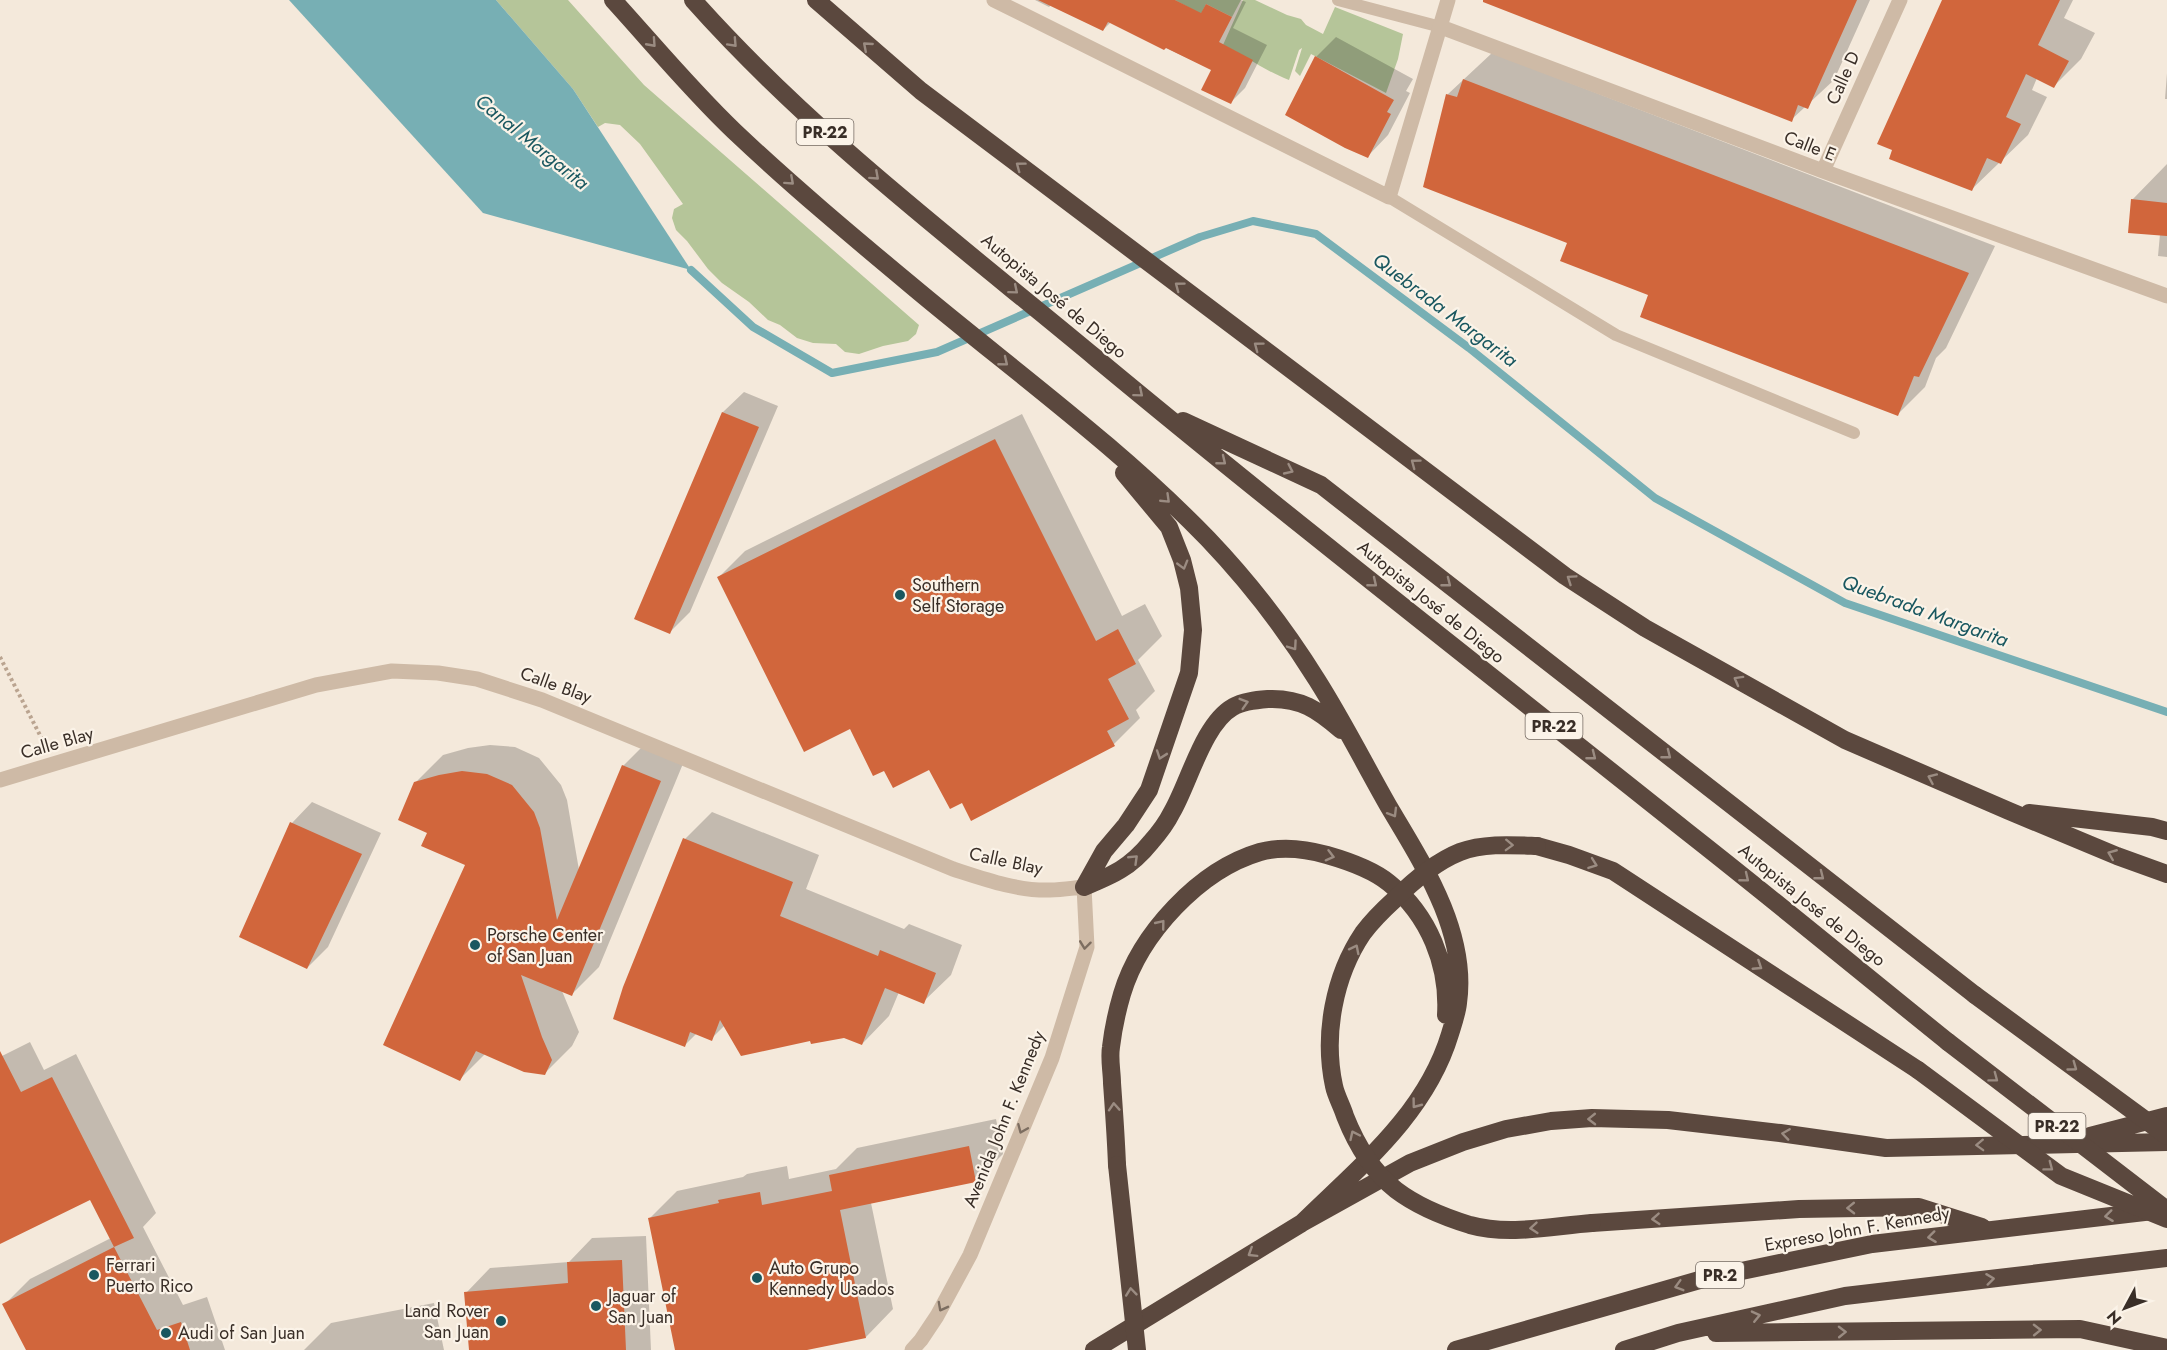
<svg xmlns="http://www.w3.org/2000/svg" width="2167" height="1350" viewBox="0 0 2167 1350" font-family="Jost,sans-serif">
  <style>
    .green { fill: #b5c599 }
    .water { fill: #77afb4 }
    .shadow { fill: #0003 }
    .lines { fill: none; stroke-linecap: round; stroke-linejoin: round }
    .stream { stroke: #77afb4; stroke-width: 8 }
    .building { fill: #d1663c }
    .path { stroke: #baa490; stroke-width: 4; stroke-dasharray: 3 3; stroke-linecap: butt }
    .lane { stroke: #cebaa6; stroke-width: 12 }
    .street { stroke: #cebaa6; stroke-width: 15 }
    .highway { stroke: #5b483e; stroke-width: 18 }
    .highway-bridge { stroke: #5b483e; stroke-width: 18 }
    .oneway { stroke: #9b8c82 }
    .oneway2 { stroke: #7c6d60 }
    .poi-dot { fill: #19575f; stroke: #fbf3e8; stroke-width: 2 }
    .labels { text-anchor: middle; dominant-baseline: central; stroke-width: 4.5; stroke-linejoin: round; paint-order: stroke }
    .shield { fill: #fbf3e8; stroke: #736961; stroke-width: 1.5 }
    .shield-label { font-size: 16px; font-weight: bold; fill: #392e27 }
    .street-label { font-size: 18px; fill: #392e27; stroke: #fbf3e8 }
    .poi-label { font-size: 18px; fill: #392e27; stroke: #fbf3e8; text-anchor: start }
    .water-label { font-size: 20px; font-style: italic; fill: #19575f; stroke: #fbf3e8 }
  </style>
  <rect width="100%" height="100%" fill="#f4e9db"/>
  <path class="green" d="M496 0H568L644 85 919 325 916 334 908 341 883 346 859 354 845 352 836 344 813 343 797 338 780 325 768 320 749 302 722 283 708 269 687 241 676 230 672 218 674 209 683 204 640 144 620 125 605 123 598 127 573 89Z
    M1175 0H1241L1232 17 1206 4 1201 14Z
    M1243 0H1255L1287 15 1301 19 1306 25 1323 34 1335 7 1403 34 1398 59 1386 93 1311 54 1300 76 1295 71 1302 48 1299 50 1289 80C1265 71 1246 56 1223 45Z"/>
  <path class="water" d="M289 0H496L573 89 691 270 483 213Z"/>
  <path class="shadow" d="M1035 0H1241L1246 2 1233 28 1267 45 1245 88 1231 102 1213 70 1111 22 1103 30 1051 5 1049 7Z
    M1493 0H1870L1834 80 1791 120Z
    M1943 0H2073L2064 18 2095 33 2081 59 2054 86 2037 78 2032 90 2047 97 2028 135 1972 189Z
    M1336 37 1413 79 1406 91 1410 93 1388 135 1368 156 1316 57Z
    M1492 53 1995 246 1946 348 1936 358 1925 387 1897 415 1650 294 1569 242 1447 95Z
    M2167 73V99H2165Z
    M2167 164V257L2158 256 2160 234 2132 200Z
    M744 392 778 406 690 612 670 632 636 618 723 412Z
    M1022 414 1122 616 1145 604 1162 636 1138 660 1155 691 1136 710 1140 718 1114 744 962 801 929 768 884 769 850 727 719 577 745 551Z
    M650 739 687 754 599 967 571 995 562 991 579 1032 572 1046 545 1073 486 1053 460 1079 467 865 429 832 415 783 443 755 468 748 490 745 515 747 539 758 561 785 567 800 579 870 623 766Z
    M312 802 381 833 328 947 307 968 292 823Z
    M712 812 819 855 806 889 904 929 909 924 962 945 951 975 923 1002 899 992 889 1016 862 1044 844 1036 812 1039 725 1025 711 1039 697 1033 685 1045V839Z
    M30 1042 44 1070 76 1054 156 1213 143 1227 183 1305 207 1297 225 1350H28L4 1305 30 1279 111 1238 90 1198 0 1242V1057Z
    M996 1119 1003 1154 976 1181 871 1203 893 1309 866 1337 800 1350H677L650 1218 677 1191 743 1177 747 1174 787 1166 789 1179 836 1169 857 1148Z
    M646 1236 651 1350H471L466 1293 490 1268 569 1262 592 1238Z
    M434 1303 444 1350H304L331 1323Z"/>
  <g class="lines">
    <path class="stream" d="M691 270 753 327 832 373 937 352 1200 237 1253 221 1316 234 1469 348 1655 498 1845 603 2167 712"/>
  </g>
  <path class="building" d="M1038 0H1175L1201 13 1206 4 1232 17 1219 42 1253 60 1231 104 1201 90 1211 70 1166 48 1164 50 1108 22 1103 31Z
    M1483 0H1857L1808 109 1798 105 1792 122 1483 2Z
    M1942 0H2060L2038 45 2069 61 2054 88 2026 74 2006 117 2021 124 2001 164 1987 158 1972 191 1889 159 1892 150 1877 144Z
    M1315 56 1394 100 1387 112 1391 114 1368 158 1345 148 1285 115Z
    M1463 79 1969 273 1919 377 1914 376 1898 416 1640 317 1648 295 1560 261 1567 243 1423 187 1446 94 1457 97Z
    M2131 199 2167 203V236L2128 233Z
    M722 412 759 427 670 634 634 619Z
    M995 439 1096 641 1118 629 1136 664 1108 679 1129 719 1107 731 1115 746 971 821 962 803 950 809 929 770 893 788 884 771 873 776 850 729 804 752 717 577Z
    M622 765 661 781 572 996 521 975 542 1037 552 1060 545 1075 524 1072 476 1051 460 1081 383 1045 465 865 421 846 427 833 398 820 414 782 439 775 462 771 487 774 512 785 534 812 540 828 557 920Z
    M290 822 362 854 307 969 239 937Z
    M683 838 793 882 780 916 878 956 880 950 936 973 924 1004 885 988 862 1045 844 1038 811 1044 810 1041 741 1056 720 1020 712 1041 690 1032 685 1047 613 1019 623 987Z
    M0 1051 21 1092 52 1077 134 1238 114 1247 90 1200 0 1244Z
    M969 1146 976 1182 840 1210 866 1338 807 1350H675L648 1218 719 1203 718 1200 760 1192 762 1205 832 1191 829 1175Z
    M114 1247 157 1330 181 1322 190 1350H26L2 1304Z
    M622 1260 626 1350H469L464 1292 568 1283 567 1262Z"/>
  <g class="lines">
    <path class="path" d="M0 657 45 745"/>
    <path class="lane" d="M1338 0 1441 27
      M1389 197 1616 335 1854 433"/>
    <path class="street" d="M994 0 1389 197 1448 0
      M1441 27 1823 171 2167 296
      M1823 171 1900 0
      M0 780 316 685 392 671 438 673 477 679 542 700 953 869C984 879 1017 891 1050 890 1062 890 1073 888 1084 887L1087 947 1052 1058 970 1255 937 1316 921 1340 912 1350"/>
    <path class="highway" d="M613 0C653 44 691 90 734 131 791 185 852 236 912 286 1011 369 1118 446 1208 539 1249 582 1286 630 1317 680 1343 721 1365 765 1389 807 1423 864 1468 933 1458 1003 1457 1013 1453 1024 1450 1034 1426 1114 1360 1166 1302 1223
      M693 0C813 135 959 244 1097 359 1291 520 1489 674 1686 831 1774 900 1861 972 1948 1042
      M816 0 921 91 1565 576 1645 628 1845 740 2009 811 2117 856 2167 874
      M1183 421 1321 485 1975 995
      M2029 813 2152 827 2167 831
      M1537 846 1569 855 1613 871 1918 1070
      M1084 887 1104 851 1126 825 1149 790 1189 673 1193 630 1189 588 1182 560 1169 527 1124 473
      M1084 887C1113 875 1130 868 1151 842 1159 833 1167 822 1172 812 1189 783 1203 724 1233 707 1243 701 1257 700 1269 699 1301 698 1318 710 1341 730
      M2090 1136 2167 1116
      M1117 1165C1116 1138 1114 1111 1112 1083 1112 1072 1109 1059 1111 1047 1113 1030 1117 1011 1122 994 1140 934 1199 870 1260 852 1282 846 1306 849 1327 855 1348 861 1372 869 1389 883 1429 915 1449 965 1446 1015
      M1592 1223 1799 1209 1919 1207 1982 1227
      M1716 1333 2080 1329 2167 1348
      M1094 1350 1302 1223 1410 1163 1463 1142 1506 1129 1551 1121 1592 1118 1668 1120 1780 1133 1886 1148 2167 1142
      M1456 1350 1703 1279 1872 1244 2153 1211
      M1624 1350 1678 1333 1845 1296 2167 1258"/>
    <path class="highway-bridge" d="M1537 846C1512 845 1484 843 1460 852 1435 862 1413 881 1394 900 1383 910 1372 921 1363 933 1334 976 1323 1035 1334 1086 1336 1096 1342 1106 1345 1116 1356 1144 1372 1171 1396 1190 1417 1206 1444 1217 1470 1225 1509 1236 1552 1226 1592 1223
      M1975 995 2167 1136
      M1948 1042 2167 1210
      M1918 1070 2061 1176 2167 1219
      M1117 1165 1137 1350"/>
  </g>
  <defs><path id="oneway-chevron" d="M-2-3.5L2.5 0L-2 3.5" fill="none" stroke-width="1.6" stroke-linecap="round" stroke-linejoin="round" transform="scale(1.5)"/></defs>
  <g class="oneway">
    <use href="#oneway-chevron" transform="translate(652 43) rotate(48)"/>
    <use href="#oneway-chevron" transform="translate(733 43) rotate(47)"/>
    <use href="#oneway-chevron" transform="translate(867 46) rotate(-139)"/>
    <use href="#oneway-chevron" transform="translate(1020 166) rotate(-143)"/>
    <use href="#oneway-chevron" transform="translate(875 176) rotate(42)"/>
    <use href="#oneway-chevron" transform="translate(790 181) rotate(42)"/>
    <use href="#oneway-chevron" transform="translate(1179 286) rotate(-143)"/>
    <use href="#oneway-chevron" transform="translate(1014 290) rotate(40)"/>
    <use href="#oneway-chevron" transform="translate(1258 346) rotate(-143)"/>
    <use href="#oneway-chevron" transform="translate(1004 362) rotate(39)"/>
    <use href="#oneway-chevron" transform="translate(1139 393) rotate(40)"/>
    <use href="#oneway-chevron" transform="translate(1222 461) rotate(39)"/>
    <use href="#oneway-chevron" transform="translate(1415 463) rotate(-143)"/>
    <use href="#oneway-chevron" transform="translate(1289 470) rotate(25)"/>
    <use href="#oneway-chevron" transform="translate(1166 499) rotate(44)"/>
    <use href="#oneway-chevron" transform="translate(1183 565) rotate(74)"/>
    <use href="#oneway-chevron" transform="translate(1571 579) rotate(-146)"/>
    <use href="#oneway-chevron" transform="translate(1373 583) rotate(39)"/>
    <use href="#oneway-chevron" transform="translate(1447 583) rotate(38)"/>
    <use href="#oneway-chevron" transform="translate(1293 646) rotate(55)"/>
    <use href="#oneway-chevron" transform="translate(1738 680) rotate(-151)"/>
    <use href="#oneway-chevron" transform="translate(1244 703) rotate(-17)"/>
    <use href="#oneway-chevron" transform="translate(1161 755) rotate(109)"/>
    <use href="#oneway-chevron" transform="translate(1667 755) rotate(38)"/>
    <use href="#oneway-chevron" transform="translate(1592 756) rotate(38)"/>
    <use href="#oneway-chevron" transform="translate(1932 778) rotate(-156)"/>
    <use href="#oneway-chevron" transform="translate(1393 813) rotate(59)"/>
    <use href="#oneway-chevron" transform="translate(1509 845) rotate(2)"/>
    <use href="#oneway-chevron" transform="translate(2112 854) rotate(-158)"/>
    <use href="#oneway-chevron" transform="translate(1330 856) rotate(15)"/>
    <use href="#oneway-chevron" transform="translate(1134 859) rotate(-44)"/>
    <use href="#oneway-chevron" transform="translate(1593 864) rotate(20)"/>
    <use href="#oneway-chevron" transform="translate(1820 876) rotate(38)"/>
    <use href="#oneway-chevron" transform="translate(1745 878) rotate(39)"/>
    <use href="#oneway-chevron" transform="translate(1161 924) rotate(-51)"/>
    <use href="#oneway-chevron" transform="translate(1355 949) rotate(-63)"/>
    <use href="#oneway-chevron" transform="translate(1758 966) rotate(33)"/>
    <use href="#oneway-chevron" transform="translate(2073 1067) rotate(36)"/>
    <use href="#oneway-chevron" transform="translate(1994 1078) rotate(37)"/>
    <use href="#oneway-chevron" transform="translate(1416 1104) rotate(127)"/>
    <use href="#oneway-chevron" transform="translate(1114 1107) rotate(-94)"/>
    <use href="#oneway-chevron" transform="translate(1592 1119) rotate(179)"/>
    <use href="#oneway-chevron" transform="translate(1786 1134) rotate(-172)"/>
    <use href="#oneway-chevron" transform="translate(1354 1135) rotate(-115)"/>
    <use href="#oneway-chevron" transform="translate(1980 1145) rotate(178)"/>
    <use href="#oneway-chevron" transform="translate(2049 1167) rotate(37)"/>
    <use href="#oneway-chevron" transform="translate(1851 1208) rotate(179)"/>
    <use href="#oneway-chevron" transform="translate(2109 1216) rotate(173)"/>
    <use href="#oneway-chevron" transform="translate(1656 1219) rotate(176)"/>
    <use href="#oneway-chevron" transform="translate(1534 1228) rotate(175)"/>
    <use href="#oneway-chevron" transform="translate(1932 1237) rotate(173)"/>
    <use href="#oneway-chevron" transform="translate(1252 1253) rotate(148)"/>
    <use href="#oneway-chevron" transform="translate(1990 1279) rotate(-7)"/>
    <use href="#oneway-chevron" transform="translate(1679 1286) rotate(164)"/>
    <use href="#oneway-chevron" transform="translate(1131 1292) rotate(-96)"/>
    <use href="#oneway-chevron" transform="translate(1756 1316) rotate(-13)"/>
    <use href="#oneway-chevron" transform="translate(2037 1330) rotate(-1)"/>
    <use href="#oneway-chevron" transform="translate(1842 1332) rotate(-1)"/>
  </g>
  <g class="oneway2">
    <use href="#oneway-chevron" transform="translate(1085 945) rotate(97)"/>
    <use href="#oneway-chevron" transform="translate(1022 1129) rotate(113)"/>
    <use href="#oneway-chevron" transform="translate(942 1307) rotate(118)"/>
  </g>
  <g class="poi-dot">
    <circle cx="900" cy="595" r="6"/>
    <circle cx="475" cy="945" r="6"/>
    <circle cx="94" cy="1275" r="6"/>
    <circle cx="757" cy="1278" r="6"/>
    <circle cx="596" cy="1306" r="6"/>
    <circle cx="501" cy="1321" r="6"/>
    <circle cx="166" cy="1333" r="6"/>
  </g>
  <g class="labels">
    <g class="shield">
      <rect x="796.5" y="119" width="57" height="26" rx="4.5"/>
      <rect x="1525.5" y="713" width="57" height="26" rx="4.5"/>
      <rect x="2028.5" y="1113" width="57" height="26" rx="4.5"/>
      <rect x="1696" y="1262" width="48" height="26" rx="4.5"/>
    </g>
    <g class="shield-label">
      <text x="825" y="132">PR-22</text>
      <text x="1554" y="726">PR-22</text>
      <text x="2057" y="1126">PR-22</text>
      <text x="1720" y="1275">PR-2</text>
    </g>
    <g class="street-label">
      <text transform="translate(1843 78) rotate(-66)">Calle D</text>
      <text transform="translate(1810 146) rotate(21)">Calle E</text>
      <text transform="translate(1054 296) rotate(40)">Autopista José de Diego</text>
      <text transform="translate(1431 602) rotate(39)">Autopista José de Diego</text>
      <text transform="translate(556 685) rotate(20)">Calle Blay</text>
      <text transform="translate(57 743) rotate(-16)">Calle Blay</text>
      <text transform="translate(1006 861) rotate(12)">Calle Blay</text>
      <text transform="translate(1812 905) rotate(39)">Autopista José de Diego</text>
      <text transform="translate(1004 1119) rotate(-68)">Avenida John F. Kennedy</text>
      <text transform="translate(1857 1229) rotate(-10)">Expreso John F. Kennedy</text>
    </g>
    <g class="poi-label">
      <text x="912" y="585">Southern<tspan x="912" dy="21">Self Storage</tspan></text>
      <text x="487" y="935">Porsche Center<tspan x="487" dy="21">of San Juan</tspan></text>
      <text x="106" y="1265">Ferrari<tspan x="106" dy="21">Puerto Rico</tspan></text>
      <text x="769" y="1268">Auto Grupo<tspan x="769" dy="21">Kennedy Usados</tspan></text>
      <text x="608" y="1296">Jaguar of<tspan x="608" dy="21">San Juan</tspan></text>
      <text x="489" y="1311" text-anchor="end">Land Rover<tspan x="489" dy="21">San Juan</tspan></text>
      <text x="178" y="1333">Audi of San Juan</text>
    </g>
    <g class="water-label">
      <text transform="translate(532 142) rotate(39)">Canal Margarita</text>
      <text transform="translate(1445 310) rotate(37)">Quebrada Margarita</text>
      <text transform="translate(1925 611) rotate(20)">Quebrada Margarita</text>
    </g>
  </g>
  <g transform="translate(2125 1308) rotate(229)" stroke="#fbf3e8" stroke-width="4.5" paint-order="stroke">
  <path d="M0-4.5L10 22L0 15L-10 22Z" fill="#392e27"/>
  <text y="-9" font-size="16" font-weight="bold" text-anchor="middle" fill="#392e27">N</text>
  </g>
</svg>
